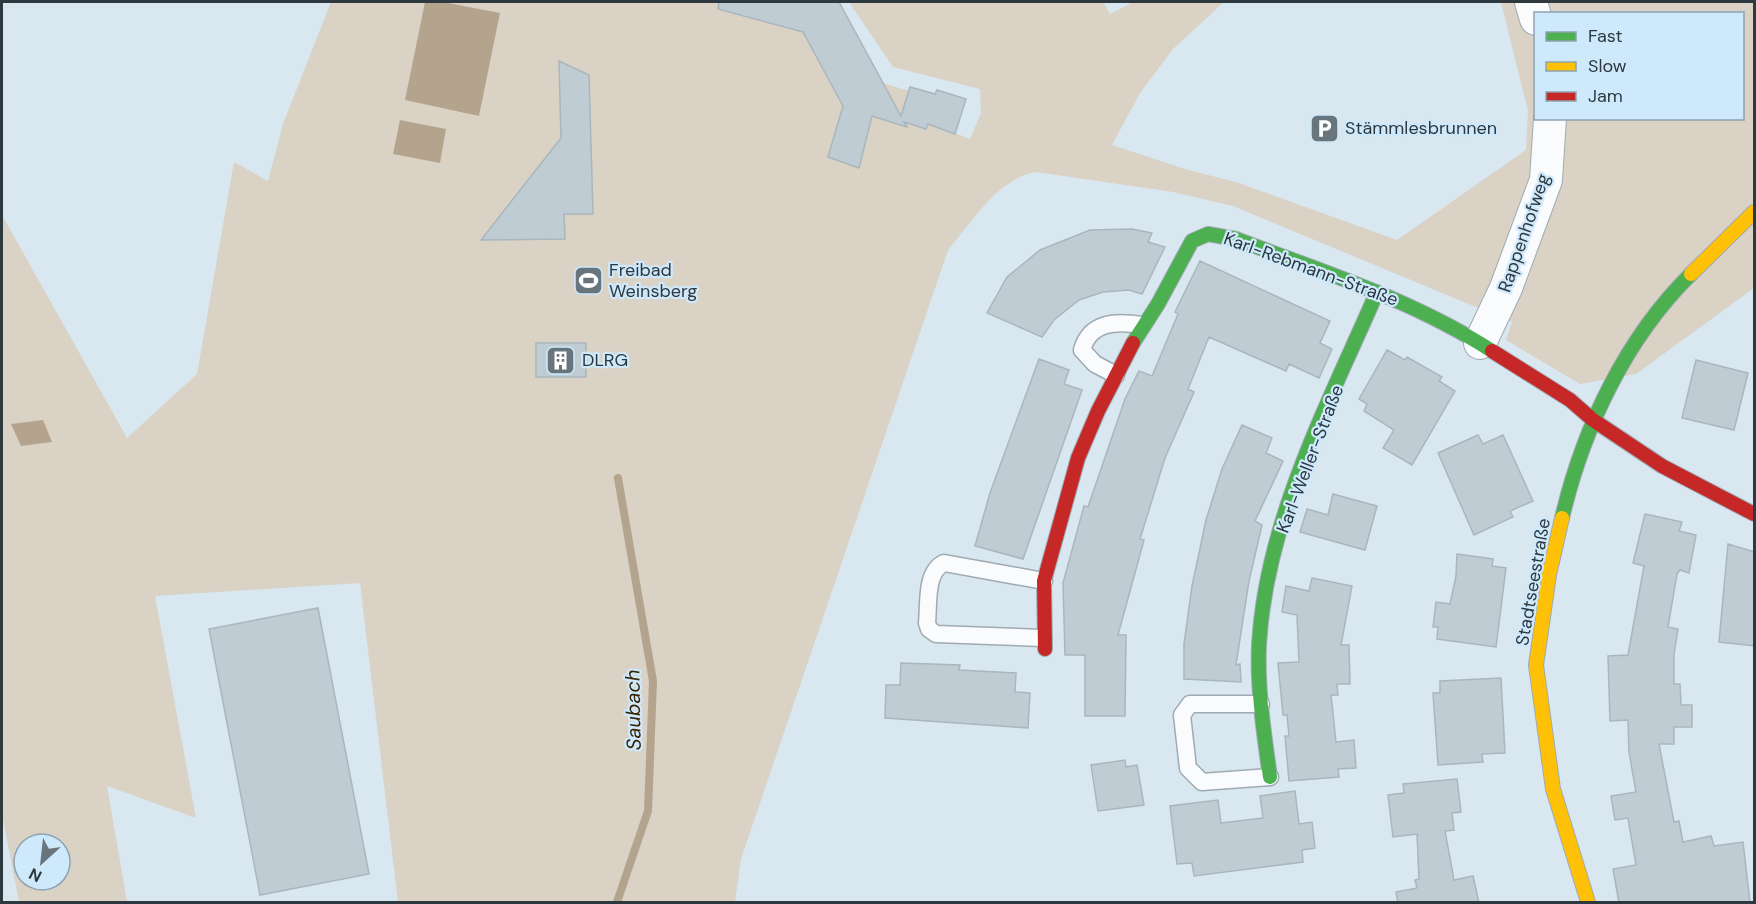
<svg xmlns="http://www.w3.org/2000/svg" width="1756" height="904" viewBox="0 0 1756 904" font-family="'DM Sans',sans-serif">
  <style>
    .green { fill: #dad2c5; fill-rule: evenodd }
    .water { fill: #b5a48d }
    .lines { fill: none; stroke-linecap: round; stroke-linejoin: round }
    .stream { stroke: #b5a48d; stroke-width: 8 }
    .building { fill: #c0ccd3; stroke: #aab6bd; stroke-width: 1.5 }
    .lane-casing { stroke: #9faab2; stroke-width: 19 }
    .street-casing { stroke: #9faab2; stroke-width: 34 }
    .fast-casing { stroke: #9faab2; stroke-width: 16 }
    .slow-casing { stroke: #9faab2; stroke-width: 16 }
    .jam-casing { stroke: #9faab2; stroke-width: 16 }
    .lane { stroke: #f9fbfd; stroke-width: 16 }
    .street { stroke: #f9fbfd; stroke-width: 32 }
    .fast { stroke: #4caf50; stroke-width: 14 }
    .slow { stroke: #ffc107; stroke-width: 14 }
    .jam { stroke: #c62828; stroke-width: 14 }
    .labels { text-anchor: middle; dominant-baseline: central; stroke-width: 4.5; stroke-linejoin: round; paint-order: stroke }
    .poi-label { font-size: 18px; fill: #2d383f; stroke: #cee9fb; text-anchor: start }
    .street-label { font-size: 18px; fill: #2d383f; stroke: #cee9fb }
    .water-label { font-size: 20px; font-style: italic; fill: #3a2404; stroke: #cee9fb }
  </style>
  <rect width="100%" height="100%" fill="#d8e7f0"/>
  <path class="green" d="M331 2H839L883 83 909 91 910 87 935 94 937 90 966 99 955 133 970 139 981 113 980 89 893 67 849 2H1103L1110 14 1133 2H1224L1173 49 1140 93 1112 145 1185 169 1239 183 1397 240 1526 150 1528 111 1501 2H1754V288L1636 374 1580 384 1506 340 1512 322 1233 206 1173 192 1036 172C998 178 972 222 948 250L741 859 735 902H398L360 583 155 596 196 818 107 786 127 902H19L2 814V215L127 438 197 374 234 162 268 181 283 124ZM1536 14H1742V118H1536ZM24 844H60V880H24Z"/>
  <path class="water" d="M425 2H443L500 13 479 116 405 100Z
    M400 120 446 129 440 163 393 154Z
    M43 420 52 442 21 446 11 424Z"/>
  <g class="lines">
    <path class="stream" d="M617 902 648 811 653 681 618 478"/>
  </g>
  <path class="building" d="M719 2H839L901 116 910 87 935 94 937 90 966 99 955 134 928 124 926 129 904 122 907 127 872 116 859 168 828 157 843 106 803 32 718 9Z
    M559 61 589 75 593 214H564L565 239 481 240 561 138Z
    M1132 229 1152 233 1148 242 1165 247 1142 294 1129 290 1103 292 1079 300 1054 320 1042 337 987 313 1007 277 1040 250 1090 230Z
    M1200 261 1330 321 1320 343 1332 349 1319 378 1289 364 1286 371 1209 337 1188 389 1194 392 1165 458 1140 539 1144 540 1118 635H1126L1125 716H1085V655H1065L1063 583 1084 506 1088 507 1125 399 1139 371 1152 376 1178 314 1175 312Z
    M536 343H586V377H536Z
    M1387 350 1405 360 1407 357 1442 377 1439 381 1455 391 1412 465 1383 448 1394 430 1364 411 1367 404 1359 399Z
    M1039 359 1069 370 1064 384 1082 390 1023 559 975 546 990 493Z
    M1696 360 1748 373 1734 430 1682 418Z
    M1242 425 1272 438 1266 453 1283 461 1255 521 1262 525 1249 581 1236 665 1240 664 1241 682 1184 679V644L1192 586 1206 520 1222 469Z
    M1478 435 1483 444 1503 435 1533 501 1510 511 1513 517 1474 535 1438 453Z
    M1333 494 1377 506 1365 550 1300 532 1307 509 1328 515Z
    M1645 514 1682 522 1679 531 1696 535 1689 573 1680 570 1677 574 1668 627 1678 629 1674 654V684H1680L1681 705H1692V727H1674V744H1659L1674 822 1679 821 1683 842 1711 836 1714 846 1743 842 1750 903H1619L1613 869 1636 865 1628 818 1615 820 1611 796 1636 792 1629 752 1628 720 1610 721 1608 656 1628 655 1644 566 1633 563Z
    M1728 544 1755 552V646L1719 642Z
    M1457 554 1493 559 1492 566 1506 568 1496 647 1437 639 1438 627H1433L1436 602 1450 604 1456 576Z
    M1312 578 1352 586 1341 645H1349L1350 684H1337L1338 695H1331L1336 742 1354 740 1356 768 1338 769 1339 777 1289 781 1285 736H1289L1287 715H1283L1278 663 1299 662 1297 615 1282 612 1286 586 1309 591Z
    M318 608 369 874 260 895 209 629Z
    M901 663 960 665 959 670 1016 673 1015 692 1030 693 1028 728 885 718 886 685H900Z
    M1501 678 1505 753 1482 754 1483 762 1438 765 1433 693H1440V681Z
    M1125 760 1126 767 1137 765 1144 805 1098 811 1091 765Z
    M1457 779 1461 812 1452 813 1454 830 1445 831 1454 880 1473 876 1479 903H1398L1396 892 1417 888 1415 880 1419 879 1417 834 1393 837 1388 795 1404 793 1403 784Z
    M1295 791 1299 824 1312 822 1315 848 1302 850 1303 862 1194 876 1192 863 1177 864 1170 806 1218 800 1221 823 1263 818 1260 796Z"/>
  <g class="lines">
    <defs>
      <path id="lane" d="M1116 375 1095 364 1082 350C1090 321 1117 321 1142 325
        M1043 638 936 634 929 629 927 623C929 604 925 572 944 563L1044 581
        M1261 704H1190L1182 715 1188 768 1202 782 1270 777"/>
      <path id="street" d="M1531 2 1536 19
        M1480 343 1506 288 1546 180 1550 118"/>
      <path id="fast" d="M1133 343 1158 304 1192 241 1208 234 1236 239C1323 272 1413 300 1492 351
        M1562 518C1583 429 1625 339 1691 274
        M1270 777C1264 733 1257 689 1259 645 1266 520 1328 405 1377 292"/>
      <path id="slow" d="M1691 274 1754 212
        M1562 518 1549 575 1536 665 1553 789 1588 902"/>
      <path id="jam" d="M1492 351 1570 400 1593 420 1662 466 1754 514
        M1045 649 1044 581 1078 458 1098 411 1133 343"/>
    </defs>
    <use href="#lane" class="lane-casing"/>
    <use href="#street" class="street-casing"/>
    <use href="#fast" class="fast-casing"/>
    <use href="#slow" class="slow-casing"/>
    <use href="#jam" class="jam-casing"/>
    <use href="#lane" class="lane"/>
    <use href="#street" class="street"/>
    <use href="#fast" class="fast"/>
    <use href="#slow" class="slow"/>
    <use href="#jam" class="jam"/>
  </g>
  <defs>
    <symbol id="parking-square" viewBox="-11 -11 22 22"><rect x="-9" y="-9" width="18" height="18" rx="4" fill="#69757d" stroke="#cee9fb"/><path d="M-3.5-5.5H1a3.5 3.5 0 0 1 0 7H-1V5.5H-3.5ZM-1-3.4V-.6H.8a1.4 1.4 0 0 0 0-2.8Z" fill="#fff"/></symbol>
    <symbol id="stadium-square" viewBox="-11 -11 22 22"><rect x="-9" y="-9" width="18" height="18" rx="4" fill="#69757d" stroke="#cee9fb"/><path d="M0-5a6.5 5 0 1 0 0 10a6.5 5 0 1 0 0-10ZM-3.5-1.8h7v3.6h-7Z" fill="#fff"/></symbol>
    <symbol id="building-square" viewBox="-11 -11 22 22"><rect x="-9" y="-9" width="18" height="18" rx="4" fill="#69757d" stroke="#cee9fb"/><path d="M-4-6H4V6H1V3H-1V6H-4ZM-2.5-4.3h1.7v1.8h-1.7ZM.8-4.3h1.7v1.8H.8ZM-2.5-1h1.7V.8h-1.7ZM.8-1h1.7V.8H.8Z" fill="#fff"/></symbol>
  </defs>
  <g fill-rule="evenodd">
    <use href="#parking-square" x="1308" y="112" width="33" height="33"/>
    <use href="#stadium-square" x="572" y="264" width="33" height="33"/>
    <use href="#building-square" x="544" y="344" width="33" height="33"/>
  </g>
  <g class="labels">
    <g class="poi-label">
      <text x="1345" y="128">Stämmlesbrunnen</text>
      <text x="609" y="270">Freibad<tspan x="609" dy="21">Weinsberg</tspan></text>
      <text x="582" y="360">DLRG</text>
    </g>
    <g class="street-label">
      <text transform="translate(1524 233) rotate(-71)">Rappenhofweg</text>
      <text transform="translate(1311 269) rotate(20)">Karl-Rebmann-Straße</text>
      <text transform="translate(1310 459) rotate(-69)">Karl-Weller-Straße</text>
      <text transform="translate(1533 582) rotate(-80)">Stadtseestraße</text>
    </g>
    <g class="water-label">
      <text transform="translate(633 710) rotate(-91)">Saubach</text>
    </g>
  </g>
  <rect width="1756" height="904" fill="none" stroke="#2d383f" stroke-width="6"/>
  <rect x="1534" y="12" width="210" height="108" fill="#cee9fb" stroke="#8ea2b0" stroke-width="1.5"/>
  <rect x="1546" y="32" width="30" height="9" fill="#4caf50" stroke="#8ea2b0" stroke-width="1.5"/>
  <text x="1588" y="42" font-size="18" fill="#2d383f">Fast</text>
  <rect x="1546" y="62" width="30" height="9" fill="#ffc107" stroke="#8ea2b0" stroke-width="1.5"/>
  <text x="1588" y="72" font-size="18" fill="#2d383f">Slow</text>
  <rect x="1546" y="92" width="30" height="9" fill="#c62828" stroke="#8ea2b0" stroke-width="1.5"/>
  <text x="1588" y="102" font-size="18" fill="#2d383f">Jam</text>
  <g transform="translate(42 862) rotate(207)"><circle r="28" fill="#cee9fb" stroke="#8ea2b0" stroke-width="1.5"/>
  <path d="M0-4.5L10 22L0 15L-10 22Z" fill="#69757d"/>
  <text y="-9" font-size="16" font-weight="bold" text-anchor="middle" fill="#2d383f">N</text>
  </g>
</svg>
